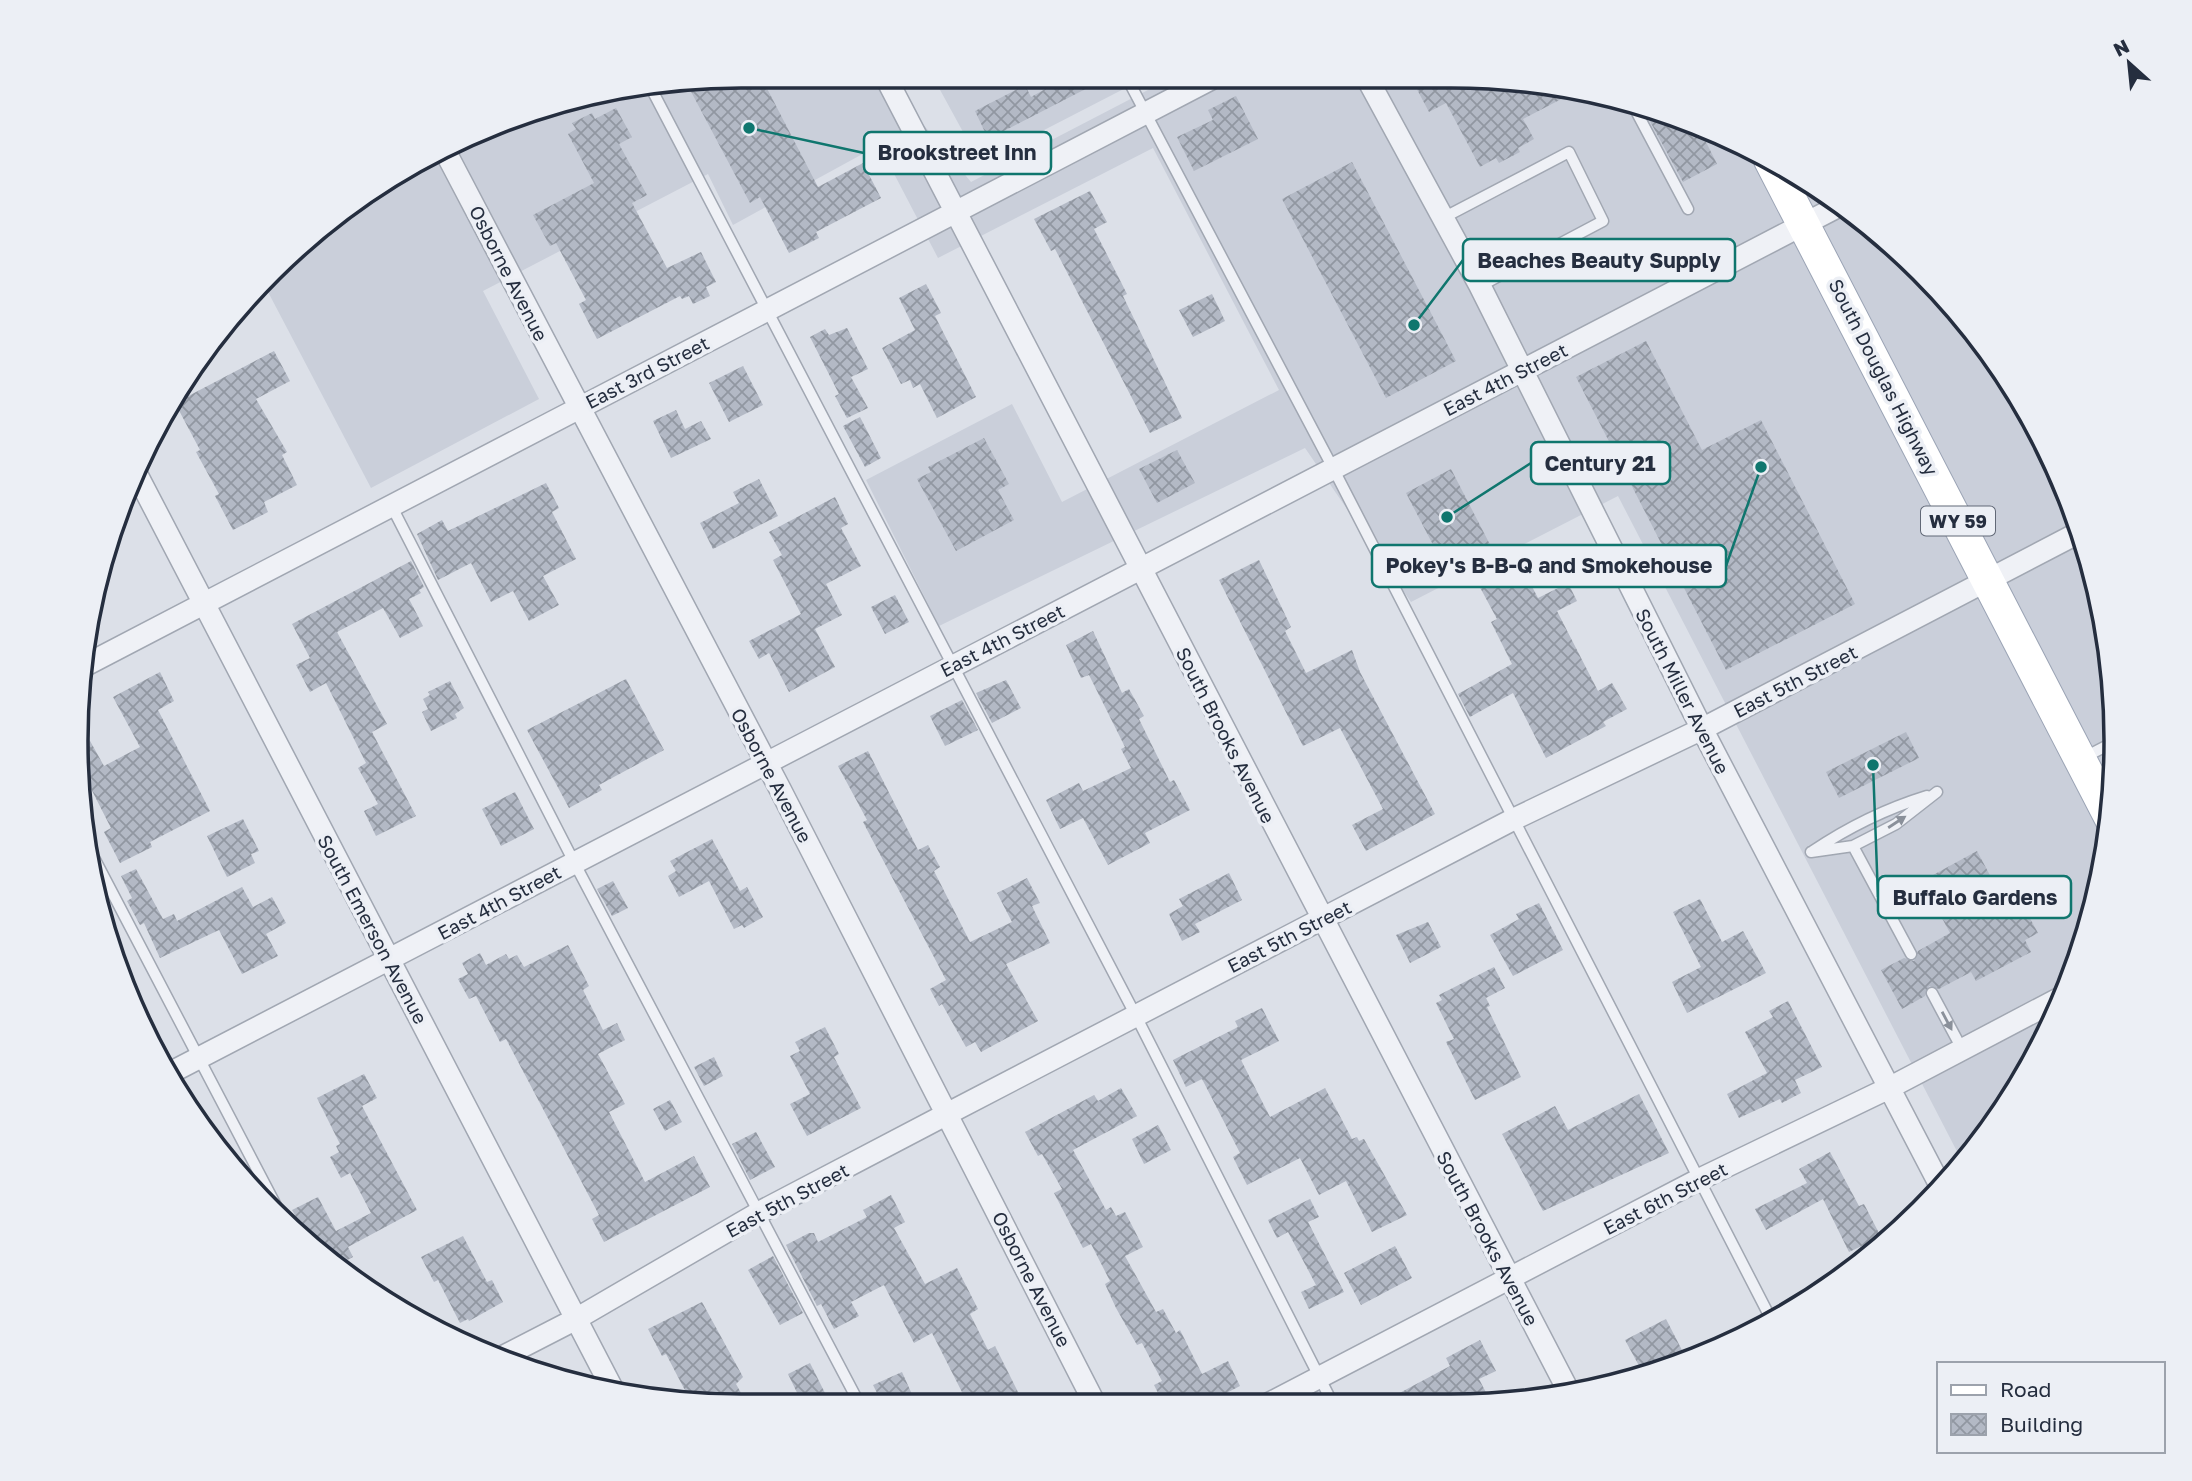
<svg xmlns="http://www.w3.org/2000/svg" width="2192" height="1481" viewBox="0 0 2192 1481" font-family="'Golos Text',sans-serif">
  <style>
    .built { fill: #cacfda }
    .building { fill: url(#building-cross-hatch) }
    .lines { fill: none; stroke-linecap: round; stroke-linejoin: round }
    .lane-casing { stroke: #a1a7b2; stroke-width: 13 }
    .street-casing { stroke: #a1a7b2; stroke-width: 24 }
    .primary-casing { stroke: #9ba4b5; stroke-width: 34 }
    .lane { stroke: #eff1f6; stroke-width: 10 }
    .street { stroke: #eff1f6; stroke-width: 21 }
    .primary { stroke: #fff; stroke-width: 32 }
    .oneway { fill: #8a909a }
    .labels { text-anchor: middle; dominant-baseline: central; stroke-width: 7; stroke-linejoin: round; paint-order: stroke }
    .shield { fill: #eceff5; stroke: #616876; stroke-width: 2 }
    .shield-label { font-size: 18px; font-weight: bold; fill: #252e3f }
    .street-label { font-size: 19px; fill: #252e3f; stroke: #eceff5 }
    .rim { fill: none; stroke: #252e3f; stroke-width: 3.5 }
    .leader { fill: none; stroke: #0f766e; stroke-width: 2.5 }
    .callout-dot { fill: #0f766e; stroke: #eceff5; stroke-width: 2.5 }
    .callout { fill: #eceff5; stroke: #0f766e; stroke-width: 2.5 }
    .callout-label { font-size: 21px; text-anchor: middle; font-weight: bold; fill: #252e3f }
  </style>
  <defs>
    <pattern id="building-cross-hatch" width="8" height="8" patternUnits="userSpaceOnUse" patternTransform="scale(1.75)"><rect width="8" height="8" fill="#b3b9c5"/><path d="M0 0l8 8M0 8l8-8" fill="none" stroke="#9197a1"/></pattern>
  </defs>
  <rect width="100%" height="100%" fill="#dce0e8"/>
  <path class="built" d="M741 75 883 76 971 182 1171 78 1539 81 1745 144 1890 241 1980 336 2048 447 2094 569 2115 697 2111 828 2081 955 2027 1073 1963 1163 1618 496 1411 602 1305 448 939 626 866 480 1012 404 1062 502 1279 390 1153 148 938 258 879 145 733 225 708 174 483 291 539 399 371 488 267 290 254 297 371 188 527 110Z
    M933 77 1145 78 980 163Z"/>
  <path class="building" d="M740 75H760L818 187 863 163 881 198 816 232 819 238 789 253 760 197 750 203 687 84Z
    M1065 78H1107L990 138 984 130 975 111 1025 85 1031 97Z
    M1412 80 1539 81 1575 92 1523 119 1534 139 1518 148 1520 152 1499 163 1496 158 1480 167 1446 103 1429 112Z
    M1236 96 1258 139 1194 171 1177 137 1213 120 1208 110Z
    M616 108 632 137 619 144 647 195 632 203 667 268 701 252 716 282 706 287 710 296 693 304 689 296 682 299 680 296 597 339 579 304 586 300 556 243 550 246 533 215 594 183 568 134 576 129 572 123 592 113 595 119Z
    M1646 114 1700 130 1717 164 1683 182Z
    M1352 162 1456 361 1386 398 1282 199Z
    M1090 191 1107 222 1094 229 1127 294 1123 296 1182 418 1150 433 1055 249 1051 251 1034 219Z
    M926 284 941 313 935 316 976 397 937 418 920 384 913 388 910 380 901 384 882 348 915 330 899 298Z
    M1212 294 1225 321 1193 337 1179 310Z
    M847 328 868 369 851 377 868 408 847 418 835 396 839 394 810 337 825 329 829 335Z
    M1646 341 1702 450 1761 420 1855 604 1726 670 1576 377Z
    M274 351 290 381 256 399 287 452 282 455 297 485 264 502 268 512 233 530 215 496 219 494 196 452 200 450 175 403Z
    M743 366 763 405 729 422 709 383Z
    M676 410 685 429 701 421 711 439 671 458 653 421Z
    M860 417 881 458 865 467 843 426Z
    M984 438 1009 484 998 490 1014 520 956 551 917 479 931 472 928 467Z
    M1177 450 1195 483 1157 503 1139 469Z
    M1451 469 1499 562 1515 554 1538 598 1568 583 1577 601 1557 611 1598 691 1612 683 1627 709 1603 722 1606 726 1546 758 1513 693 1470 717 1458 694 1512 664 1491 622 1497 619 1462 554 1443 564 1406 493Z
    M759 479 778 516 713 549 700 523 739 503 733 492Z
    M546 483 559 508 552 512 576 559 543 576 559 605 529 621 513 591 491 602 471 563 438 580 417 534 442 520 448 531Z
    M835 497 848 524 841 528 861 566 826 584 842 615 815 629 835 667 789 692 769 653 759 659 749 641 801 614 773 560 782 555 769 532Z
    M1259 560 1291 627 1285 631 1306 673 1352 650 1360 672 1435 814 1366 851 1352 825 1383 809 1340 728 1303 746 1219 580Z
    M411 561 424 587 419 590 421 593 409 599 423 626 400 638 383 608 337 632 387 724 372 732 416 816 376 836 364 811 378 804 358 768 366 763 326 683 310 692 296 665 310 658 292 624Z
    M895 595 909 622 885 634 871 607Z
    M1093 631 1122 693 1129 689 1144 716 1139 719 1170 782 1174 780 1190 810 1145 833 1150 843 1108 865 1083 818 1060 829 1046 800 1079 783 1083 791 1131 768 1121 749 1125 747 1089 675 1081 678 1066 645Z
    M160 672 174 701 158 710 210 811 150 842 152 847 120 863 104 832 111 828 84 775 79 721 104 766 140 747 113 697Z
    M626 679 664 750 599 785 602 790 569 808 527 730Z
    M1006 680 1021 708 992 723 976 693Z
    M450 681 464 708 455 714 457 718 431 731 422 712 428 709 423 699 430 695 428 692Z
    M962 700 978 730 945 746 930 716Z
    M1906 732 1919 758 1839 798 1826 772Z
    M868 751 918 850 928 845 940 867 934 871 970 942 1012 922 997 893 1027 878 1040 903 1032 906 1050 943 1006 964 1038 1021 981 1052 975 1042 966 1047 942 1004 939 1006 930 989 946 980 863 822 867 820 838 766Z
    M515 792 534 829 501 846 482 809Z
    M243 819 259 851 251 854 255 863 227 877 207 836Z
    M712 839 740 891 747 887 763 917 744 928 742 925 734 929 709 881 679 897 668 876 676 871 670 861Z
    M1977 851 2007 907 2020 900 2038 933 2025 940 2031 952 1976 981 1971 972 1939 989 1929 986 1925 996 1902 1009 1881 970 1904 958 1914 961 1918 951 1950 933 1922 881Z
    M136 869 163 919 174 914 177 921 242 887 253 907 272 897 286 923 266 934 278 956 242 974 219 930 160 958 144 923 140 925 127 901 132 898 121 876Z
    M1229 873 1242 900 1195 924 1200 932 1182 941 1169 914 1183 906 1179 899Z
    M613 881 628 908 612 916 597 889Z
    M1700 899 1722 942 1743 931 1766 973 1687 1013 1672 982 1701 967 1673 912Z
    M1539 903 1563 950 1513 976 1490 935 1519 919 1516 914Z
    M1428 922 1441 947 1410 963 1396 935Z
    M568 945 589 986 583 990 603 1030 617 1023 625 1040 598 1054 625 1104 609 1112 645 1182 694 1156 710 1187 604 1242 592 1219 599 1215 506 1039 500 1042 476 996 469 999 458 979 468 974 462 963 480 953 486 965 506 954 509 959 517 955 524 967Z
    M1494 967 1505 988 1486 998 1490 1006 1487 1007 1521 1077 1475 1100 1446 1042 1454 1039 1436 1003 1442 1000 1439 995Z
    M1788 1001 1822 1067 1795 1080 1801 1093 1782 1103 1780 1099 1739 1118 1727 1094 1767 1073 1745 1032 1773 1017 1769 1011Z
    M1262 1008 1279 1041 1241 1060 1270 1117 1325 1088 1352 1139 1357 1137 1359 1141 1364 1139 1407 1215 1372 1232 1346 1181 1319 1195 1300 1158 1247 1185 1233 1157 1240 1153 1202 1079 1186 1087 1173 1060 1238 1027 1235 1021Z
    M825 1027 839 1054 834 1057 861 1108 807 1136 790 1104 810 1094 790 1056 800 1051 795 1042Z
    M714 1057 723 1076 704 1086 694 1067Z
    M364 1074 377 1098 362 1106 417 1210 348 1247 353 1257 338 1265 315 1249 292 1210 318 1197 336 1231 371 1213 350 1173 341 1178 330 1157 339 1152 336 1146 340 1144 317 1098Z
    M1121 1088 1137 1116 1073 1150 1106 1210 1111 1207 1116 1216 1125 1212 1143 1247 1125 1256 1156 1312 1163 1309 1176 1333 1180 1330 1202 1374 1228 1361 1240 1386 1207 1403H1163L1154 1385 1162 1381 1142 1343 1137 1345 1116 1308 1105 1284 1110 1281 1091 1244 1083 1248 1054 1193 1062 1189 1042 1154 1038 1156 1025 1132 1094 1095 1098 1101Z
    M1639 1094 1669 1153 1543 1211 1502 1134 1555 1106 1568 1130Z
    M670 1100 682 1122 665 1131 653 1109Z
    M1158 1125 1171 1150 1144 1164 1132 1139Z
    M756 1132 775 1167 750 1180 732 1144Z
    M1830 1152 1859 1206 1864 1204 1881 1237 1849 1252 1823 1199 1766 1230 1755 1209 1807 1183 1799 1169Z
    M891 1195 905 1222 894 1228 925 1284 957 1268 978 1309 970 1314 988 1350 995 1346 1023 1402H967L932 1333 914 1343 884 1285 851 1302 859 1316 834 1329 821 1304 817 1306 786 1245 809 1233H814L818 1242 867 1217 863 1210Z
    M1310 1199 1319 1217 1308 1222 1344 1292 1309 1309 1301 1292 1316 1285 1288 1232 1277 1238 1268 1220Z
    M463 1236 487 1282 492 1280 503 1302 469 1321 468 1319 460 1323 438 1280 434 1282 421 1257Z
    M1395 1246 1412 1278 1361 1305 1344 1273Z
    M773 1256 803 1313 780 1325 748 1270Z
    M702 1302 743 1377 736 1384 745 1400H690L666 1354 662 1356 648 1329Z
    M1666 1319 1684 1354 1644 1375 1625 1340Z
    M1480 1340 1496 1371 1479 1379 1492 1404H1379L1450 1366 1446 1358Z
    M810 1363 825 1393 809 1401H801L788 1374Z
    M902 1372 915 1401H881L873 1385Z"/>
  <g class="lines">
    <defs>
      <path id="lane" d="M1127 78 1333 468 1772 1321
        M652 90 1136 1016 1333 1404
        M1636 111 1688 209
        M1443 218 1569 152 1603 221 1480 286
        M392 507 574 862 858 1401
        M2083 758 2114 742
        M1853 846 1911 954
        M1813 851C1850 826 1885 809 1927 796
        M1811 852 1853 846 1896 824 1937 792
        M92 854 282 1217
        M1932 993 1962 1049"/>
      <path id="street" d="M885 76 1569 1392
        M1368 80 1480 286 1702 729 1942 1189
        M445 151 780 789 1094 1402
        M135 471 612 1388
        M84 666 1211 79
        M166 1075 1839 206
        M506 1355 576 1319 760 1212 947 1114 1512 820 1702 729 2080 532
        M1270 1403 1698 1180 1889 1088 2062 997"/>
      <path id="primary" d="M1770 160 2111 819"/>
    </defs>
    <use href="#lane" class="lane-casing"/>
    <use href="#street" class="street-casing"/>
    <use href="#primary" class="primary-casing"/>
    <use href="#lane" class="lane"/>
    <use href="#street" class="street"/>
    <use href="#primary" class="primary"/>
  </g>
  <defs><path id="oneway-solid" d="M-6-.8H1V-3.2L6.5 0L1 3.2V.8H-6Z" transform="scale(1.75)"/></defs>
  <g class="oneway">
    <use href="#oneway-solid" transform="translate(1897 822) rotate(-33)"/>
    <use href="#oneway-solid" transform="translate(1947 1021) rotate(62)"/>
  </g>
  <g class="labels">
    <rect class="shield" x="1921" y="506.5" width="74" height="29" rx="5"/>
    <g class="shield-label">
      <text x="1958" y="521">WY 59</text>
    </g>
    <g class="street-label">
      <text transform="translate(509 273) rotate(63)">Osborne Avenue</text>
      <text transform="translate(647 372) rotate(-27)">East 3rd Street</text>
      <text transform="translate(1884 377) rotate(63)">South Douglas Highway</text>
      <text transform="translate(1505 379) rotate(-27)">East 4th Street</text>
      <text transform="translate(1002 640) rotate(-27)">East 4th Street</text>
      <text transform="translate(1795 681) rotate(-27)">East 5th Street</text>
      <text transform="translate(1683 691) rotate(63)">South Miller Avenue</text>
      <text transform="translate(1226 735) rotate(63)">South Brooks Avenue</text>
      <text transform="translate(772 775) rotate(62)">Osborne Avenue</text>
      <text transform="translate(499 902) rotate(-28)">East 4th Street</text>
      <text transform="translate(373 929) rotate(62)">South Emerson Avenue</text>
      <text transform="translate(1289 936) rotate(-27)">East 5th Street</text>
      <text transform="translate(1665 1198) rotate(-27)">East 6th Street</text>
      <text transform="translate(787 1200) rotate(-28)">East 5th Street</text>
      <text transform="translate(1488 1238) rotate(62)">South Brooks Avenue</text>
      <text transform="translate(1032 1279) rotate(63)">Osborne Avenue</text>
    </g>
  </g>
  <path d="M0 0H2192V1481H0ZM741 88H1451A653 653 0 0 1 2104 741V741A653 653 0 0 1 1451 1394H741A653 653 0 0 1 88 741V741A653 653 0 0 1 741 88Z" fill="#eceff5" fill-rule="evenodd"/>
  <path class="rim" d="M741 88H1451A653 653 0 0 1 2104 741V741A653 653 0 0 1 1451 1394H741A653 653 0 0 1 88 741V741A653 653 0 0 1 741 88Z"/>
  <path class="leader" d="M749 128L864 153M1414 325L1463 260M1447 517L1531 463M1761 467L1726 566M1873 765L1878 897"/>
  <g class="callout-dot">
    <circle cx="749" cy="128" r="7"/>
    <circle cx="1414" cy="325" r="7"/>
    <circle cx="1447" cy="517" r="7"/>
    <circle cx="1761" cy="467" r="7"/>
    <circle cx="1873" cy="765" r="7"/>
  </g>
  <g class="callout">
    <rect x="864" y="132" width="187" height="42" rx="7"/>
    <rect x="1463" y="239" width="272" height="42" rx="7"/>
    <rect x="1531" y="442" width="139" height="42" rx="7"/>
    <rect x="1372" y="545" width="354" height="42" rx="7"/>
    <rect x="1878" y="876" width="193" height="42" rx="7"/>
  </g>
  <g class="callout-label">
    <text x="957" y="160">Brookstreet Inn</text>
    <text x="1599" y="268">Beaches Beauty Supply</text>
    <text x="1600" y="471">Century 21</text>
    <text x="1549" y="573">Pokey's B-B-Q and Smokehouse</text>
    <text x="1975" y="905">Buffalo Gardens</text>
  </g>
  <rect x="1937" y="1362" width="228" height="91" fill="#eceff5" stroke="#9ca2ac" stroke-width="2"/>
  <rect x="1951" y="1385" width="35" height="10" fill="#ffffff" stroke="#9ca2ac" stroke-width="2"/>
  <text x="2000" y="1397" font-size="21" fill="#252e3f">Road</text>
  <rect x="1951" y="1414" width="35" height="21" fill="url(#building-cross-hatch)" stroke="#9ca2ac" stroke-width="2"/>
  <text x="2000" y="1432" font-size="21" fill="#252e3f">Building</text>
  <g transform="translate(2129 63) rotate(333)" stroke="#eceff5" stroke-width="5" paint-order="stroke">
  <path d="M0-5L12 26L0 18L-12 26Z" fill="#252e3f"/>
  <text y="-10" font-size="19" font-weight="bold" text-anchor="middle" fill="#252e3f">N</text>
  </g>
</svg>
